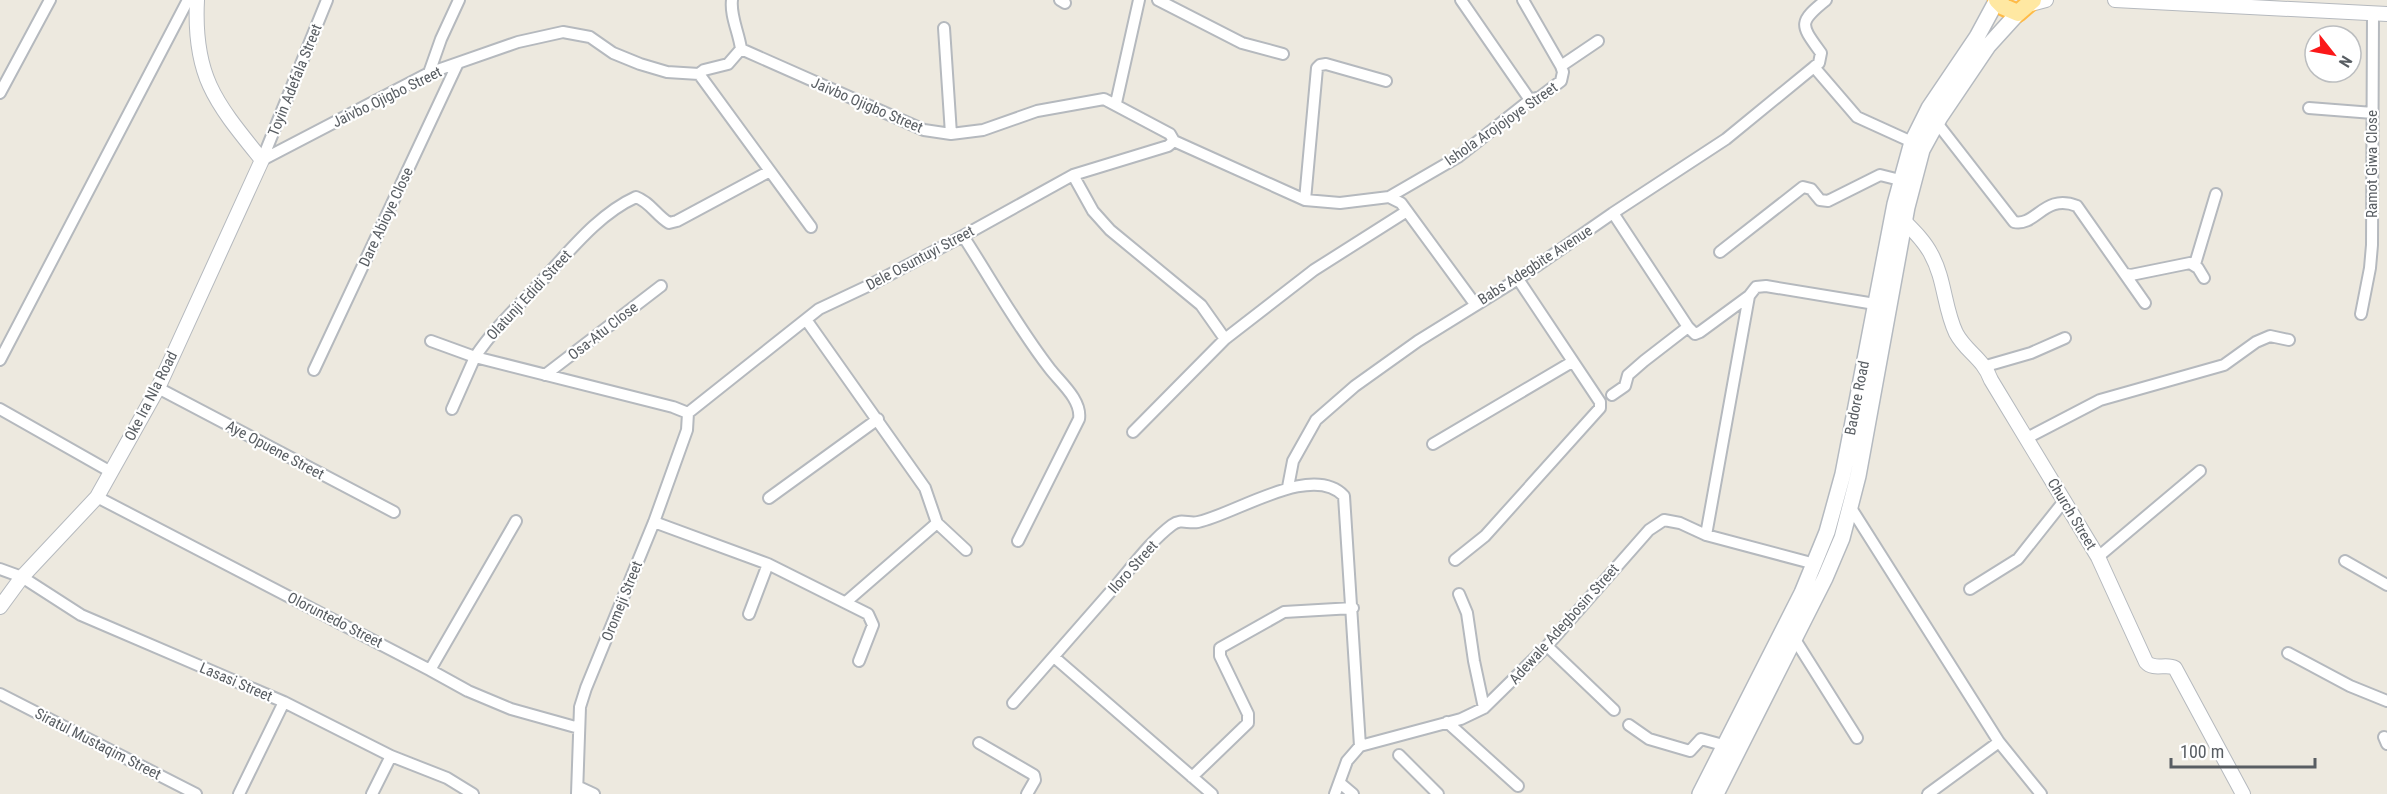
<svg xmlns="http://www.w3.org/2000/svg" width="2387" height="794" viewBox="0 0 2387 794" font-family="'Roboto Condensed',sans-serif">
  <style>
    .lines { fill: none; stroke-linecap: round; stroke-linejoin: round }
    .minor-casing { stroke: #b5b9be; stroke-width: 14 }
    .tertiary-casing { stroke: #b5b9be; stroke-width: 16 }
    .secondary-casing { stroke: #b5bac0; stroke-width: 18 }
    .primary-casing { stroke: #ffbb46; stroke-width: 20 }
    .minor { stroke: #fff; stroke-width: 10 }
    .tertiary { stroke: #fff; stroke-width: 14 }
    .secondary { stroke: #fff; stroke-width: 15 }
    .primary { stroke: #ffe8a2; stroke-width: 16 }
    .labels { text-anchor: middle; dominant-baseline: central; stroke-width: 4.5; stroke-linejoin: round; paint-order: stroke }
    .street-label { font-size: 15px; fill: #585d62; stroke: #fff }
  </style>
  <rect width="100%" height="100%" fill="#ede9df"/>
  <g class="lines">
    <defs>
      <path id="minor" d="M732 0C730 16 739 33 741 49
        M1060 0 1065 3
        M1158 0 1242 43 1283 54
        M1461 0 1530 100
        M1523 0 1561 66
        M1826 0C1797 23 1801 25 1821 53L1819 63 1814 67 1857 117 1912 142
        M944 28 951 134
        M741 49 924 130 951 134 983 130 1037 111 1104 99 1170 134 1174 141 1305 200 1340 203 1389 197 1401 203 1475 304
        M429 73 441 39 459 0
        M699 74 811 227
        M0 93 50 0
        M1116 103 1139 0
        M2309 108 2373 113
        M1937 123 2014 222C2036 227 2044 193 2077 206L2145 303
        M262 160 429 73 518 42 563 32 590 37 613 53 640 64 667 72 699 74 704 70 728 64 741 49
        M262 160 327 0
        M1073 175 1093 211 1110 230 1201 305 1225 339
        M1389 197 1458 157 1530 100 1540 97 1561 81 1563 72 1561 66 1598 41
        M1305 200 1317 68 1320 65 1326 64 1386 81
        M1613 213 1688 327 1695 334 1700 332 1749 296 1756 287 1766 286 1875 304
        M963 236C991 279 1018 328 1050 369 1060 382 1082 400 1079 419L1018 541
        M1720 252 1803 187 1811 189 1820 200 1828 201 1880 175 1900 180
        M2195 264 2216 194
        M2126 274 2131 275 2190 263 2198 268 2204 278
        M2361 314 2370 268 2372 245 2373 13
        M807 321 925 488 937 523 966 550
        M431 341 475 357 452 409
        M0 360 188 0
        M1986 366 2031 353 2065 338
        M314 370 457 65
        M545 375 661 286
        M158 388 394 512
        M1612 395 1625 386 1628 375 1644 361 1688 327
        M0 409 111 472
        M688 413 673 407 475 357C492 331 515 309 536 287 566 256 596 215 636 197 650 202 656 215 669 223L677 221 770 171
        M688 413 819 309 870 285 963 236 1073 175 1168 146 1174 141
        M1133 432 1225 339 1314 270 1407 211
        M2027 438 2100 400 2224 365 2256 342 2270 336 2289 340
        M1433 444 1572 362
        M1288 487 1293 461 1316 420 1355 386 1418 341 1518 279 1613 213 1726 139 1814 67
        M97 497 430 670 468 691 511 709 579 728
        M769 498 878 419
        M1851 508 1999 742 2041 794
        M654 522 768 564 868 614 873 625 859 661
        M1706 535 1749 296
        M2098 557 2200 471
        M1455 560 1485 536 1600 408V402L1518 279
        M2345 561 2387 585
        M0 569 22 577 81 615 284 702 391 756 447 778 473 794
        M1970 589 2018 559 2064 501
        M1459 594 1467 613 1474 661 1484 708
        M846 602 937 523
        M749 614 768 564
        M1794 638 1857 738
        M1547 646 1614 710
        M2288 653 2350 686 2387 701
        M1054 657 1212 794
        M430 670 516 521
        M0 694 196 794
        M1013 703C1048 663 1083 623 1119 582 1135 563 1152 540 1172 525 1181 518 1188 524 1198 522 1236 514 1312 462 1344 496L1360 746
        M1447 722 1518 786
        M1629 725 1649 739 1690 751 1701 739 1723 745
        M2384 737 2387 744
        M979 743 1034 775 1035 780 1027 794
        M1399 755 1438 794
        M1192 777 1248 723V714L1220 656V648L1284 612 1353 608
        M1340 783 1353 794
        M579 787 594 794
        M239 794 284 702
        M372 794 391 756
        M577 794 580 707 586 688 654 522 687 430 688 413
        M1335 794 1347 761 1360 746 1461 719 1484 708 1547 646 1649 530 1664 520 1680 523 1706 535 1815 564
        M1928 794 1999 742"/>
      <path id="tertiary" d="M2115 0 2387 14
        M2031 4 2046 0
        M1905 222C1915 232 1925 242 1931 254 1945 279 1944 308 1956 333 1966 352 1983 358 1991 380L2098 557 2146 662C2154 671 2166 663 2175 668L2243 794
        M0 607 22 577 97 497 158 388 262 160C216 103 193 77 197 0"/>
      <path id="secondary" d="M1700 794 1802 593 1827 532 1843 474 1895 204 1912 142 1929 108 1977 37 1997 0
        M1716 794 1825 578 1842 538 1858 476 1907 207 1922 150 1940 117 1988 46 2018 13"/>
      <path id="primary" d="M1997 0 2004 7 2018 13 2033 0"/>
    </defs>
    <use href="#minor" class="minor-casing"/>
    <use href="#tertiary" class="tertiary-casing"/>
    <use href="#secondary" class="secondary-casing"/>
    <use href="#primary" class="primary-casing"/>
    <use href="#minor" class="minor"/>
    <use href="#tertiary" class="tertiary"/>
    <use href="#secondary" class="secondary"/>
    <use href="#primary" class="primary"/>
  </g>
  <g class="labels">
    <g class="street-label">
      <text transform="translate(295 80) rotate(-68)">Toyin Adefala Street</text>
      <text transform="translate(387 97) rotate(-26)">Jaivbo Ojigbo Street</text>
      <text transform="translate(867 105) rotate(23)">Jaivbo Ojigbo Street</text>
      <text transform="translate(1501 124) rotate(-35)">Ishola Arojojoye Street</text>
      <text transform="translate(2372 164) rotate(-90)">Ramot Giwa Close</text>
      <text transform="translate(386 217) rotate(-65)">Dare Abioye Close</text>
      <text transform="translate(920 258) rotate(-28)">Dele Osuntuyi Street</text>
      <text transform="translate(1535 265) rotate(-33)">Babs Adegbite Avenue</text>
      <text transform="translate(529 295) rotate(-47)">Olatunji Edidi Street</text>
      <text transform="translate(603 331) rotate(-38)">Osa-Atu Close</text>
      <text transform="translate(151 396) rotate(-63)">Oke Ira Nla Road</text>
      <text transform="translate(1857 398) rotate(-79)">Badore Road</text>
      <text transform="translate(275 450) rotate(28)">Aye Opuene Street</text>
      <text transform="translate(2072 514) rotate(59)">Church Street</text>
      <text transform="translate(1133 567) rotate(-48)">Iloro Street</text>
      <text transform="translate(622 601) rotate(-68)">Oromeji Street</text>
      <text transform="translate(335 620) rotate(27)">Oloruntedo Street</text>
      <text transform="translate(1564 624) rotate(-48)">Adewale Adegbosin Street</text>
      <text transform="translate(236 682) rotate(23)">Lasasi Street</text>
      <text transform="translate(98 744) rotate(27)">Siratul Mustaqim Street</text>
    </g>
  </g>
  <g transform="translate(2333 54) rotate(121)"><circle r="28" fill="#ffffff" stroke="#bcbec0" stroke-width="1.5"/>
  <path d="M0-4.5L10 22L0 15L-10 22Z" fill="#fb1819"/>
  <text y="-9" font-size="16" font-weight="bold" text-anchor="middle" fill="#585d62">N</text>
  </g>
  <path d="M2171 758v9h144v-9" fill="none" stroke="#585d62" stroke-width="3"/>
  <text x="2180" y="758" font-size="18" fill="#585d62" stroke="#ffffff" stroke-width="4.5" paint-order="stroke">100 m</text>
</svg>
